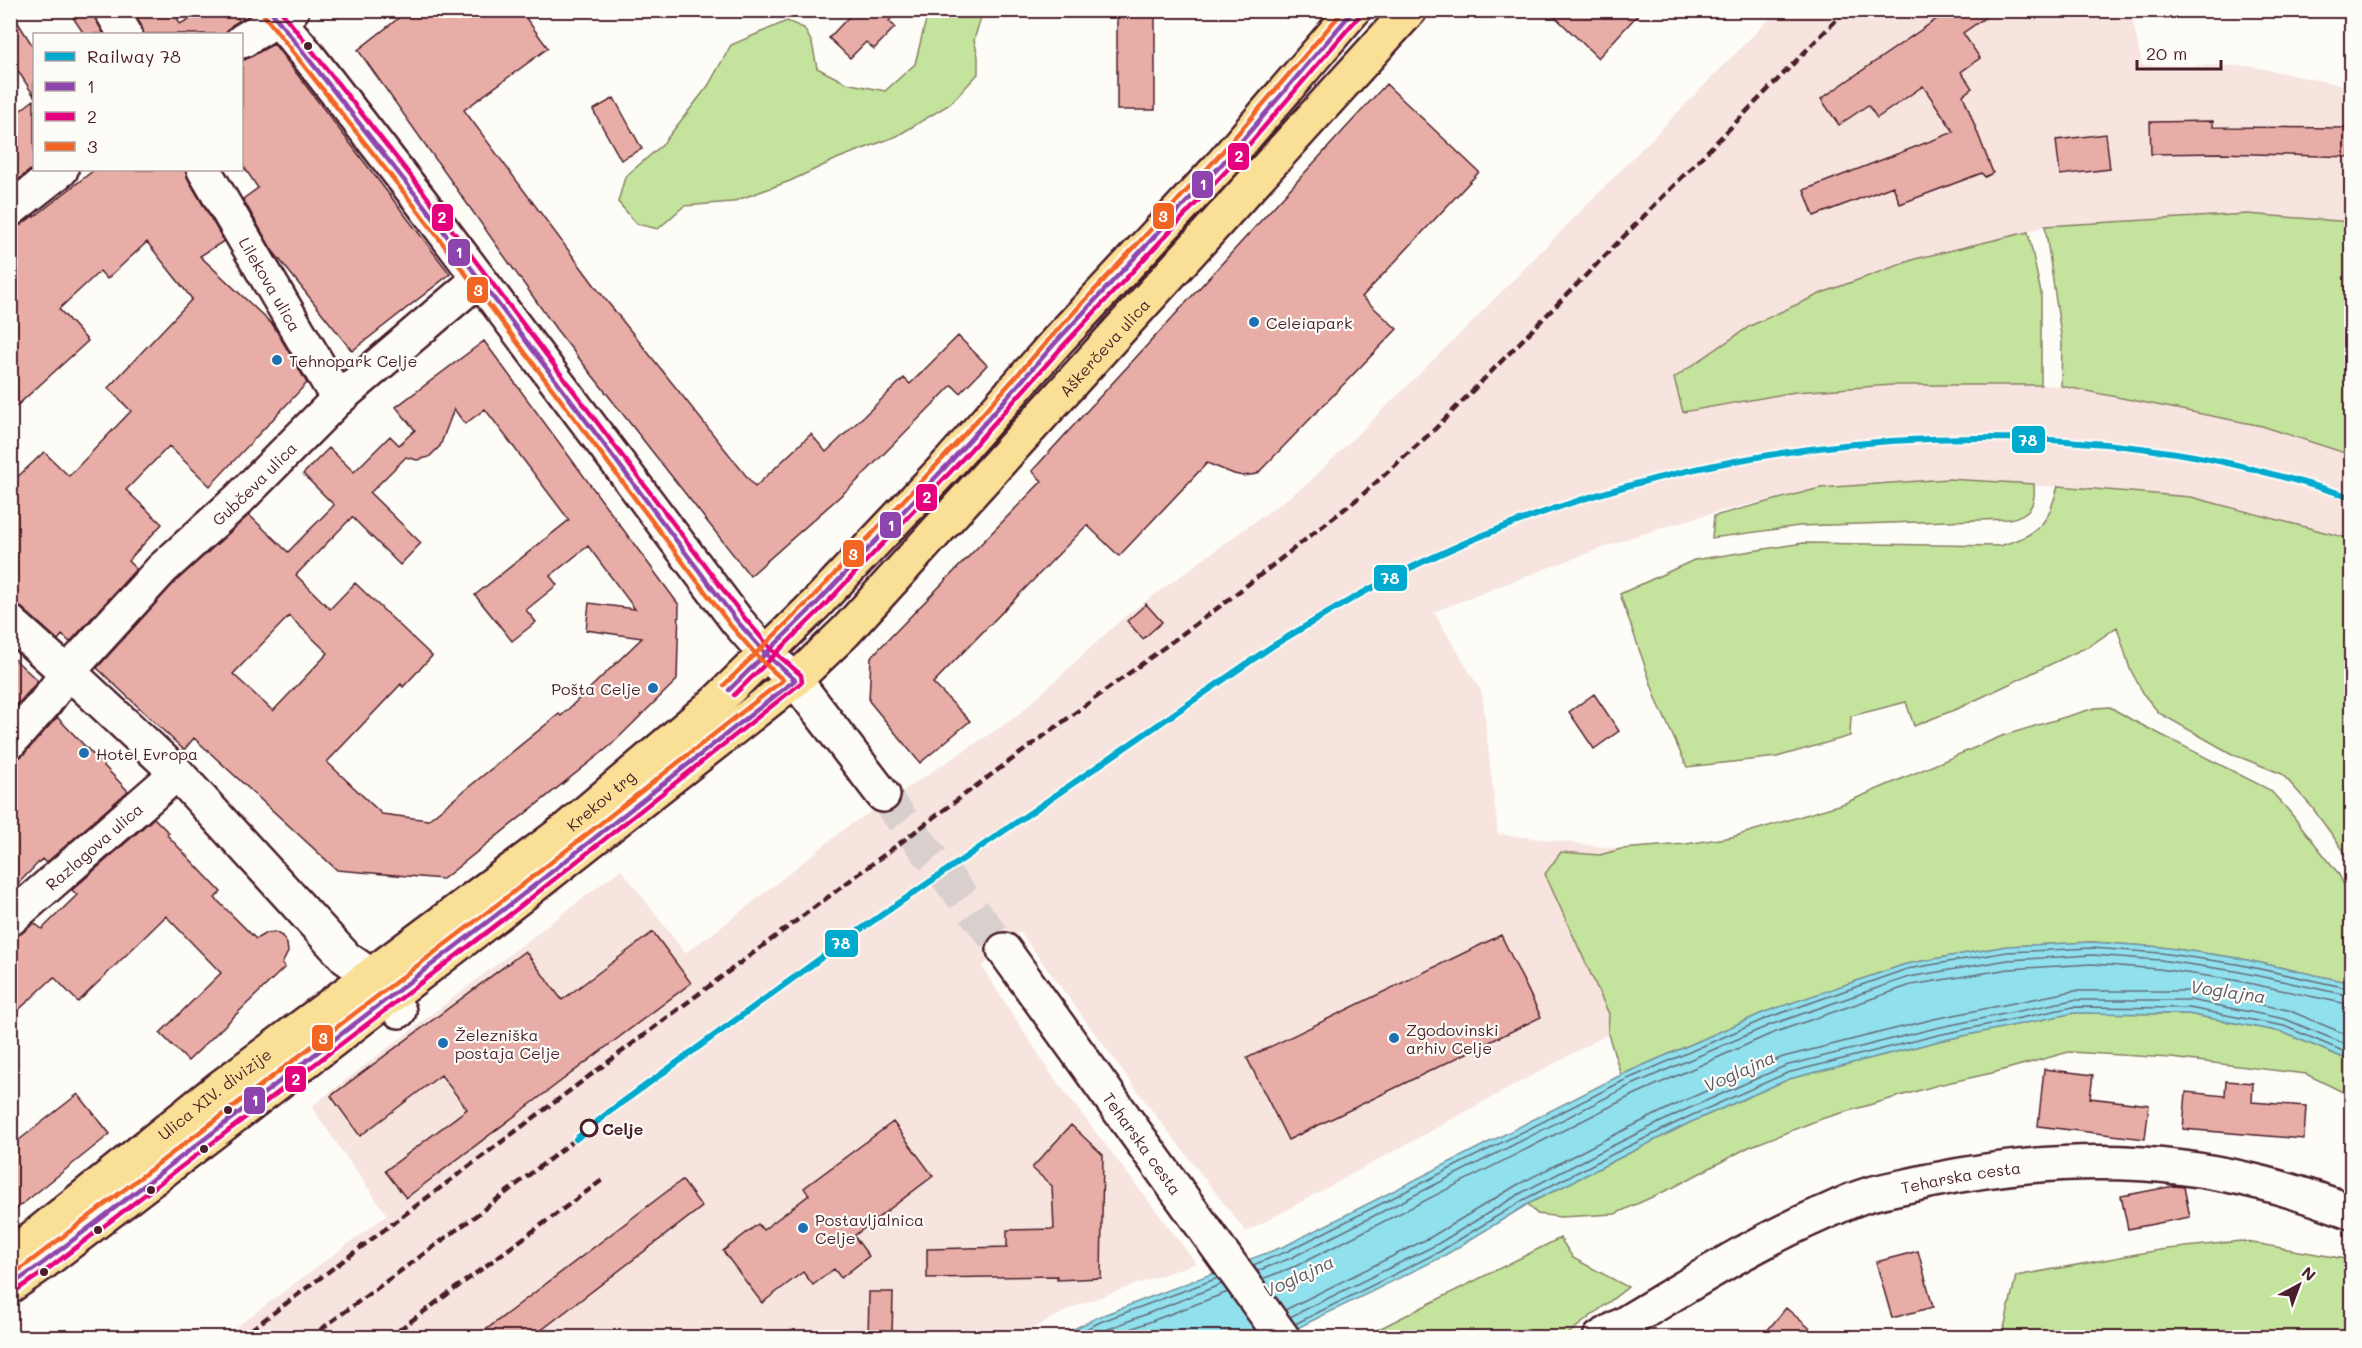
<svg xmlns="http://www.w3.org/2000/svg" width="2362" height="1348" viewBox="0 0 2362 1348" font-family="Mali,sans-serif">
  <style>
    .built { fill: #f7e4df }
    .green { fill: #c4e39c; stroke: #878164; stroke-width: 1.5 }
    .water { fill: #90e0ed; stroke: #74939f; stroke-width: 1.5 }
    .lines { fill: none; stroke-linecap: round; stroke-linejoin: round }
    .shore { stroke: #666c79; stroke-width: 1.5 }
    .building { fill: #e8ada6; stroke: #4a1f2b; stroke-width: 1.5; fill-rule: evenodd }
    .minor-tunnel { stroke: #d9d0ce; stroke-width: 33; stroke-dasharray: 33 16; stroke-linecap: butt }
    .minor-casing { stroke: #4a1f2b; stroke-width: 38 }
    .major-casing { stroke: #4a1f2b; stroke-width: 38 }
    .minor { stroke: #fdfcf7; stroke-width: 33 }
    .major { stroke: #fadf96; stroke-width: 33 }
    .rail { stroke: #4a1f2b; stroke-width: 4.5; stroke-dasharray: 9 4.5; stroke-linecap: butt }
    .bus-1-casing { stroke: #fdfcf7; stroke-width: 9 }
    .bus-2-casing { stroke: #fdfcf7; stroke-width: 9 }
    .bus-3-casing { stroke: #fdfcf7; stroke-width: 9 }
    .bus-1 { stroke: #8e44ad; stroke-width: 4.5 }
    .bus-2 { stroke: #e5007d; stroke-width: 4.5 }
    .bus-3 { stroke: #f26522; stroke-width: 4.5 }
    .rail-1-casing { stroke: #fdfcf7; stroke-width: 10 }
    .rail-1 { stroke: #00a9ce; stroke-width: 6 }
    .bus-dot { fill: #4a1f2b; stroke: #fdfcf7; stroke-width: 2 }
    .poi-dot { fill: #1f6fb2; stroke: #fdfcf7; stroke-width: 2 }
    .stop-dot { fill: #fdfcf7; stroke: #4a1f2b; stroke-width: 3 }
    .labels { text-anchor: middle; dominant-baseline: central; stroke-width: 4.5; stroke-linejoin: round; paint-order: stroke }
    .street-label { font-size: 16px; fill: #4a1f2b; stroke: #fdfcf7 }
    .poi-label { font-size: 16px; fill: #4a1f2b; stroke: #fdfcf7; text-anchor: start }
    .stop-label { font-size: 16px; font-weight: bold; fill: #4a1f2b; stroke: #fdfcf7; text-anchor: start }
    .water-label { font-size: 18px; font-style: italic; fill: #5f5965; stroke: #fdfcf7 }
    .line-badge { stroke: #fdfcf7; stroke-width: 2 }
    .badge-label { font-size: 16px; text-anchor: middle; font-weight: bold; fill: #fff }
  </style>
  <rect width="100%" height="100%" fill="#fdfcf7"/>
  <filter id="ink" filterUnits="userSpaceOnUse"><feTurbulence type="fractalNoise" baseFrequency=".0167" numOctaves="2"/><feDisplacementMap in="SourceGraphic" scale="12" xChannelSelector="R" yChannelSelector="G"/><feConvolveMatrix kernelMatrix="1 2 1 2 8 2 1 2 1" color-interpolation-filters="sRGB"/></filter>
  <g filter="url(#ink)">
    <path class="built" d="M1777 11H2131L2142 65 2249 66 2351 87V222L2247 214 2060 224 2045 226 2028 232 1915 259 1822 293 1683 412 1795 392 1892 385H2041L2061 386 2128 399 2262 426 2351 455V539L2191 497 1948 479 1820 488 1705 515 1638 535 1542 570 1434 612 1482 693 1498 834 1621 849 1600 855 1561 852 1545 874 1609 1014 1608 1034 1246 1232 1150 1108 1020 932 982 967 1052 1075 1196 1263 1078 1305 1016 1337 221 1338 387 1215 316 1114 312 1106 621 869 685 953 715 932 847 827 1016 717 1124 617 1307 484 1469 325Z"/>
    <path class="green" d="M925 11H987L981 17 974 40 978 56V74L950 104 897 136 839 158 790 181 732 202 684 206 658 229 637 224 618 202 625 177 662 145 708 86 731 45 787 21 804 28 812 43 817 68 846 83 885 91 915 64 926 20Z
      M2247 214 2351 222V455L2262 426 2061 386 2062 342 2045 226Z
      M2028 232 2041 293V385H1892L1795 392 1683 412 1674 378 1750 326 1822 293 1915 259Z
      M1948 479 2034 484C2036 505 2030 515 2009 519L1799 526 1712 538 1714 516 1820 488Z
      M2058 486 2191 497 2351 539V861L2311 806 2282 774 2232 754 2159 713 2145 696 2130 669 2117 627 2091 645 1959 708 1914 726 1906 702 1851 716 1850 736 1777 757 1687 767 1657 701 1620 594 1694 560 1803 543 2000 546C2040 533 2047 526 2058 486Z
      M2110 707 2132 720 2270 790 2289 811 2338 873 2351 899V983L2238 958 2161 947 2092 942 2007 946 1906 964 1765 1012 1621 1075 1608 1034 1609 1014 1545 874 1561 852 1600 855 1621 849 1686 844 1732 837 1845 803 2002 736 2095 708Z
      M2074 1013 2188 1014 2282 1032 2351 1061V1096L2306 1074 2171 1058 2069 1052 1992 1073 1938 1085 1821 1119 1749 1147 1674 1187 1615 1214 1561 1217 1537 1214 1528 1204 1689 1123 1789 1079 1939 1041Z
      M1560 1238 1573 1258 1628 1287 1564 1337H1363Z
      M2241 1241 2351 1260V1337H2002L2016 1276 2159 1250Z"/>
    <path class="water" d="M2092 942 2161 947 2238 958 2351 983V1061L2282 1032 2188 1014 2074 1013 1939 1041 1789 1079 1689 1123 1528 1204 1442 1257 1279 1337 1056 1338 1098 1317 1285 1246 1621 1075 1765 1012 1906 964 2007 946Z"/>
    <g class="lines">
      <path class="shore" d="M1253 1265 1288 1251 1623 1081 1767 1018 1907 969 2007 952 2092 948 2161 953 2237 964 2352 989
        M1257 1271 1291 1258 1627 1087 1770 1025 1909 977 2008 960 2092 955 2160 960 2235 971 2352 996
        M1262 1279 1296 1266 1631 1096 1773 1033 1911 985 2009 969 2092 964 2159 969 2234 980 2352 1005
        M1285 1310 1431 1237 1517 1185 1596 1144 1679 1103 1783 1057 1934 1019 2073 991H2191L2288 1010 2352 1037
        M1290 1317 1436 1245 1521 1193 1600 1152 1683 1111 1785 1066 1936 1028 2073 1000H2190L2285 1019 2352 1047
        M1295 1324 1439 1252 1525 1199 1603 1159 1686 1118 1787 1073 1938 1035 2073 1007 2189 1008 2284 1026 2352 1055
        M1069 1338 1100 1322 1218 1278
        M1086 1338 1222 1284
        M1107 1338 1228 1292"/>
    </g>
    <path class="building" d="M10 10 34 48V96L10 58Z
      M68 10H92L104 34H84Z
      M133 10H173L180 24 206 10H234L239 21 232 25 225 34H144L141 25Z
      M409 10H520L548 48 464 110 598 290 755 487 811 434 826 452 904 378 910 384 958 336 987 365 960 393 952 385 855 483 750 576 556 329 358 50Z
      M855 10H899L889 21 895 27 874 49 866 42 850 58 829 38Z
      M1117 10H1155V110H1117Z
      M1548 10H1642L1598 58Z
      M1950 10H1996L1963 33 1980 58 1961 72 1972 88 1963 95 1993 173 1985 177 1982 173 1900 204 1893 186 1814 216 1804 190 1954 132 1923 86 1877 118 1868 105 1839 125 1821 99Z
      M274 44 450 274 352 351 272 250 243 199 258 188 242 164V61Z
      M1386 84 1479 172 1362 297 1397 329 1257 474 1243 476 1234 474 1207 463 1119 556 1087 525 933 683 970 721 920 763 869 701 871 657 1042 481 1032 471Z
      M614 98 642 149 621 160 593 110Z
      M34 100V167L10 186V118Z
      M2213 121V127L2352 128V157L2220 153 2151 154 2150 122Z
      M2106 134 2110 169 2060 175 2056 140Z
      M94 170H185L188 179 224 241 200 256 273 325 307 383 210 486 169 446 126 490 162 524 128 561 136 569 70 642 62 635 58 640 22 608 10 603V484L44 452 69 476 131 411 108 388 192 299 147 242 107 279 100 271 59 309 88 341 10 412V228L21 225 34 215V217Z
      M484 341 679 605 677 680 610 746 443 879 337 870 194 738 184 750 97 668 175 582 249 515 288 552 334 505 303 474 329 448 354 472 390 436 399 445 415 430 396 407ZM454 409 465 424 485 409 569 520 475 595 512 641 536 622 526 610 557 585 550 576 588 546 635 609 589 603 586 630 642 638 561 716 559 714 428 820 382 814 327 762 401 684 403 687 432 656 355 583 330 609 296 575 352 517 400 565 421 543 370 493 406 457 417 460 429 457 440 446ZM289 616 328 653 273 711 233 674Z
      M1146 604 1162 622 1143 639 1127 621Z
      M10 655 38 681 10 713Z
      M1594 694 1619 731 1594 749 1569 712Z
      M57 717 128 791 46 863 42 859 10 892V760H16L24 754Z
      M154 818 169 833 167 835 221 892 215 898 256 939 266 933 275 932 282 936 287 944 288 952 282 964 285 967 188 1061 160 1033 221 973 166 916 78 1002 54 977 10 1018V937L22 933 34 923 42 929 77 895 72 890Z
      M653 932 691 983 406 1198 385 1171 467 1109 441 1075 360 1136 331 1096 525 951 562 1000Z
      M1501 935 1541 1017 1288 1140 1247 1058Z
      M2044 1069 2093 1075 2090 1098 2149 1105 2145 1139 2038 1126Z
      M2226 1081 2253 1083 2252 1102 2306 1106 2304 1139 2183 1129 2186 1092 2225 1096Z
      M78 1094 110 1134 10 1214V1147Z
      M893 1122 933 1176 854 1236 869 1256 841 1278 834 1269 813 1285 803 1272 762 1303 723 1251 758 1224 763 1230 809 1195 804 1188Z
      M1071 1125 1103 1155 1101 1278 1057 1280V1276L927 1278V1249L1007 1247V1230L1054 1229 1052 1186 1032 1168Z
      M682 1180 702 1207 531 1338H475Z
      M2174 1186 2184 1187 2190 1217 2128 1229 2121 1196Z
      M1918 1251 1933 1307 1892 1318 1876 1262Z
      M869 1292H893L892 1338H868Z
      M1786 1308 1821 1338H1761Z"/>
    <g class="lines">
      <path class="minor-tunnel" d="M883 795 1004 950"/>
      <defs>
        <g id="minor">
          <path d="M111 10 125 34"/>
          <path d="M270 10 305 52 419 199 737 621 766 654 795 680 883 795"/>
          <path d="M242 41 292 10"/>
          <path id="s1" d="M204 170 338 399"/>
          <path d="M10 210 61 170"/>
          <path d="M10 622 67 673 83 685 177 773 346 958 372 976 399 1011"/>
          <path id="s2" d="M10 742 44 704 67 673 162 569 238 500 338 399 466 290 479 282"/>
          <path id="s3" d="M10 919 177 773"/>
          <path id="s4" d="M1004 950 1283 1338"/>
          <path id="s5" d="M1600 1338C1674 1295 1743 1248 1821 1214 1836 1208 1852 1199 1867 1195 1887 1189 1909 1186 1929 1181 2078 1150 2209 1156 2352 1212"/>
        </g>
        <g id="major">
          <path id="s6" d="M10 1256 218 1089 564 831 716 702 816 604 951 461 1057 341 1222 164 1354 10"/>
          <path id="s7" d="M10 1286 43 1263 512 903 795 680 846 631 1410 10"/>
        </g>
      </defs>
      <use href="#minor" class="minor-casing"/>
      <use href="#major" class="major-casing"/>
      <use href="#minor" class="minor"/>
      <use href="#major" class="major"/>
      <path class="rail" d="M240 1338 984 780 1223 604 1361 496 1434 430 1846 10
        M309 1338 470 1220 576 1139
        M388 1338 605 1178"/>
      <defs>
        <path id="bus-1" d="M729 690 816 604 951 461 1057 341 1222 164 1354 10
          M10 1286 43 1263 512 903 795 680 766 654 737 621 419 199 270 10"/>
        <path id="bus-2" d="M734 695 821 609 956 466 1063 346 1228 169 1360 15
          M14 1292 48 1269 517 909 802 682 801 675 771 649 743 616 425 194 280 10"/>
        <path id="bus-3" d="M724 685 811 599 945 456 1052 336 1216 159 1344 10
          M10 1277 507 897 783 680 760 659 731 626 413 204 264 15"/>
      </defs>
      <use href="#bus-1" class="bus-1-casing"/>
      <use href="#bus-2" class="bus-2-casing"/>
      <use href="#bus-3" class="bus-3-casing"/>
      <use href="#bus-1" class="bus-1"/>
      <use href="#bus-2" class="bus-2"/>
      <use href="#bus-3" class="bus-3"/>
      <defs>
        <path id="rail-1" d="M576 1139 609 1112 854 934 1271 647C1326 614 1381 580 1440 554 1669 450 1927 415 2176 453 2235 462 2294 480 2352 497"/>
      </defs>
      <use href="#rail-1" class="rail-1-casing"/>
      <use href="#rail-1" class="rail-1"/>
    </g>
  </g>
  <g class="bus-dot">
    <circle cx="308" cy="46" r="5"/>
    <circle cx="228" cy="1110" r="5"/>
    <circle cx="204" cy="1149" r="5"/>
    <circle cx="151" cy="1190" r="5"/>
    <circle cx="98" cy="1230" r="5"/>
    <circle cx="44" cy="1272" r="5"/>
  </g>
  <g class="poi-dot">
    <circle cx="1254" cy="322" r="6"/>
    <circle cx="277" cy="360" r="6"/>
    <circle cx="653" cy="688" r="6"/>
    <circle cx="84" cy="753" r="6"/>
    <circle cx="1394" cy="1038" r="6"/>
    <circle cx="443" cy="1043" r="6"/>
    <circle cx="803" cy="1228" r="6"/>
  </g>
  <circle class="stop-dot" cx="589" cy="1128" r="8"/>
  <g class="labels">
    <g class="street-label">
      <text stroke="none"><textPath href="#s1" startOffset="132">Lilekova ulica</textPath></text>
      <text stroke="none"><textPath href="#s7" startOffset="1446">Aškerčeva ulica</textPath></text>
      <text stroke="none"><textPath href="#s2" startOffset="356">Gubčeva ulica</textPath></text>
      <text stroke="none"><textPath href="#s6" startOffset="746">Krekov trg</textPath></text>
      <text stroke="none"><textPath href="#s3" startOffset="111">Razlagova ulica</textPath></text>
      <text stroke="none"><textPath href="#s6" startOffset="261">Ulica XIV. divizije</textPath></text>
      <text stroke="none"><textPath href="#s4" startOffset="238">Teharska cesta</textPath></text>
      <text stroke="none"><textPath href="#s5" startOffset="399">Teharska cesta</textPath></text>
    </g>
    <g class="poi-label">
      <text x="1266" y="322">Celeiapark</text>
      <text x="289" y="360">Tehnopark Celje</text>
      <text x="641" y="688" text-anchor="end">Pošta Celje</text>
      <text x="96" y="753">Hotel Evropa</text>
      <text x="1406" y="1029">Zgodovinski<tspan x="1406" dy="18">arhiv Celje</tspan></text>
      <text x="455" y="1034">Železniška<tspan x="455" dy="18">postaja Celje</tspan></text>
      <text x="815" y="1219">Postavljalnica<tspan x="815" dy="18">Celje</tspan></text>
    </g>
    <g class="stop-label">
      <text x="602" y="1128">Celje</text>
    </g>
    <g class="water-label">
      <text transform="translate(2228 991) rotate(8)">Voglajna</text>
      <text transform="translate(1739 1071) rotate(-24)">Voglajna</text>
      <text transform="translate(1298 1276) rotate(-25)">Voglajna</text>
    </g>
  </g>
  <g class="line-badge">
    <rect x="1227" y="142" width="23" height="29" rx="6" fill="#e5007d"/>
    <rect x="1191" y="170" width="23" height="29" rx="6" fill="#8e44ad"/>
    <rect x="1152" y="202" width="23" height="28" rx="6" fill="#f26522"/>
    <rect x="431" y="203" width="23" height="29" rx="6" fill="#e5007d"/>
    <rect x="447" y="238" width="24" height="29" rx="6" fill="#8e44ad"/>
    <rect x="466" y="276" width="23" height="28" rx="6" fill="#f26522"/>
    <rect x="2011" y="425" width="35" height="29" rx="6" fill="#00a9ce"/>
    <rect x="915" y="483" width="23" height="29" rx="6" fill="#e5007d"/>
    <rect x="879" y="511" width="23" height="28" rx="6" fill="#8e44ad"/>
    <rect x="842" y="539" width="23" height="29" rx="6" fill="#f26522"/>
    <rect x="1373" y="564" width="35" height="28" rx="6" fill="#00a9ce"/>
    <rect x="824" y="929" width="35" height="29" rx="6" fill="#00a9ce"/>
    <rect x="311" y="1024" width="23" height="28" rx="6" fill="#f26522"/>
    <rect x="284" y="1065" width="23" height="28" rx="6" fill="#e5007d"/>
    <rect x="243" y="1086" width="23" height="29" rx="6" fill="#8e44ad"/>
  </g>
  <g class="badge-label">
    <text x="1239" y="162">2</text>
    <text x="1203" y="190">1</text>
    <text x="1163" y="222">3</text>
    <text x="442" y="223">2</text>
    <text x="459" y="258">1</text>
    <text x="478" y="296">3</text>
    <text x="2028" y="446">78</text>
    <text x="927" y="503">2</text>
    <text x="891" y="531">1</text>
    <text x="853" y="560">3</text>
    <text x="1390" y="584">78</text>
    <text x="841" y="949">78</text>
    <text x="323" y="1044">3</text>
    <text x="296" y="1085">2</text>
    <text x="255" y="1106">1</text>
  </g>
  <rect width="2362" height="1348" fill="none" stroke="#fdfcf7" stroke-width="36"/>
  <rect x="18" y="18" width="2326" height="1312" fill="none" stroke="#4a1f2b" stroke-width="2" filter="url(#ink)"/>
  <rect x="33" y="33" width="210" height="138" fill="#fdfcf7" stroke="#b5a4a5" stroke-width="1.5"/>
  <rect x="45" y="52" width="30" height="9" fill="#00a9ce" stroke="#b5a4a5" stroke-width="1.5"/>
  <text x="87" y="63" font-size="18" fill="#4a1f2b">Railway 78</text>
  <rect x="45" y="82" width="30" height="9" fill="#8e44ad" stroke="#b5a4a5" stroke-width="1.5"/>
  <text x="87" y="93" font-size="18" fill="#4a1f2b">1</text>
  <rect x="45" y="112" width="30" height="9" fill="#e5007d" stroke="#b5a4a5" stroke-width="1.5"/>
  <text x="87" y="123" font-size="18" fill="#4a1f2b">2</text>
  <rect x="45" y="142" width="30" height="9" fill="#f26522" stroke="#b5a4a5" stroke-width="1.5"/>
  <text x="87" y="153" font-size="18" fill="#4a1f2b">3</text>
  <g transform="translate(2299 1285) rotate(41)" stroke="#fdfcf7" stroke-width="4.5" paint-order="stroke">
  <path d="M0-4.5L10 22L0 15L-10 22Z" fill="#4a1f2b"/>
  <text y="-9" font-size="16" font-weight="bold" text-anchor="middle" fill="#4a1f2b">N</text>
  </g>
  <path d="M2137 60v9h84v-9" fill="none" stroke="#4a1f2b" stroke-width="3"/>
  <text x="2146" y="60" font-size="18" fill="#4a1f2b" stroke="#fdfcf7" stroke-width="4.5" paint-order="stroke">20 m</text>
</svg>
